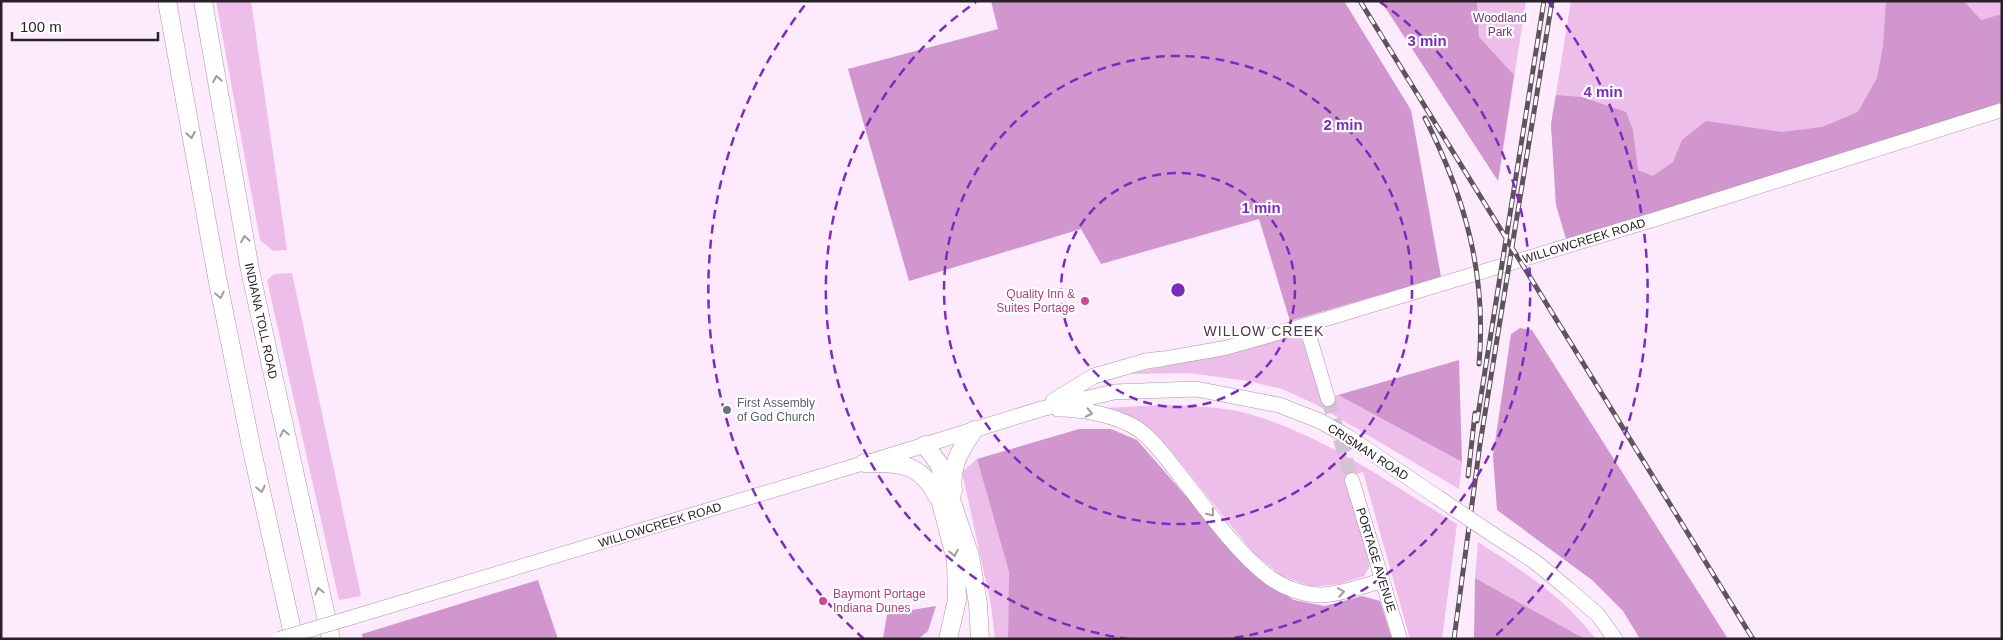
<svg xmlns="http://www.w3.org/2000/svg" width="2003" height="640" viewBox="0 0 2003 640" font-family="Helvetica,sans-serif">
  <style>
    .green { fill: #ecbee9 }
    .forest { fill: #d196ce }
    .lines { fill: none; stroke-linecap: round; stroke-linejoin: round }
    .secondary-tunnel { stroke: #d3c2d2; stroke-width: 14; stroke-dasharray: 14 7; stroke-linecap: butt }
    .secondary-casing { stroke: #aa94a9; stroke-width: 15 }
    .primary-casing { stroke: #aa94a9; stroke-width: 16 }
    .highway-casing { stroke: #aa94a9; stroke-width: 19 }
    .secondary { stroke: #fff; stroke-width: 14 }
    .primary { stroke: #fff; stroke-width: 15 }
    .highway { stroke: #fff; stroke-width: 18 }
    .rail-casing { stroke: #5f535e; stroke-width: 5 }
    .rail { stroke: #fff; stroke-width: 3; stroke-dasharray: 9; stroke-linecap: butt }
    .secondary-bridge-casing { stroke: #aa94a9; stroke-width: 15; stroke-linecap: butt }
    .primary-bridge-casing { stroke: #aa94a9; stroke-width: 16; stroke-linecap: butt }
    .secondary-bridge { stroke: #fff; stroke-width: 14 }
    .primary-bridge { stroke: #fff; stroke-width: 15 }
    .oneway { stroke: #9f9b9e }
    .ring { fill: none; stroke: #7b2cbf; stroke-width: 2.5; stroke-dasharray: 9 6 }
    .hotel-dot { fill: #d1479c; stroke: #fff; stroke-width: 2 }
    .worship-dot { fill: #6b7280; stroke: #fff; stroke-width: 2 }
    .labels { text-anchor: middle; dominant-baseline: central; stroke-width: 4.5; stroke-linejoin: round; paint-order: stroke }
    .park-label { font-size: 12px; fill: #773276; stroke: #fff }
    .street-label { font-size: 12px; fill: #292028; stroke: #fff }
    .hotel-label { font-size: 12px; fill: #b23c85; stroke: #fff; text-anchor: end }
    .worship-label { font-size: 12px; fill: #5b616d; stroke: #fff; text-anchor: start }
    .neighbourhood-label { font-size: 14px; letter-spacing: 1px; fill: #4c394b; stroke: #fff }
    .centre { fill: #7b2cbf; stroke: #fff; stroke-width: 2.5 }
    .ring-label { font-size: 15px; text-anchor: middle; font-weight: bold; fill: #7b2cbf; stroke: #fff; stroke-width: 4.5; stroke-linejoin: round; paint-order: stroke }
  </style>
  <rect width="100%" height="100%" fill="#feeafd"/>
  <path class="green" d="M216 1H251L287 250 273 251 260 240Z
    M1477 1H1526L1498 181 1479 37Z
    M1571 1H2002V103L1556 205 1551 124Z
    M292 273 361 596 339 600 267 280 274 274Z
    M1300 333 1321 400 1338 395 1462 462 1459 489 1315 404 1282 389 1248 381 1188 373 1126 374 1241 351Z
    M1162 405C1191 406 1221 406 1249 414 1324 435 1391 484 1457 524L1442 639H1410L1363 472 1345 478 1370 566 1364 576 1340 584 1312 587 1282 576 1254 554 1167 446 1141 424 1105 408Z
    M977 459 1009 572 1008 639H995L991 605 962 472Z
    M1478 542C1524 572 1561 594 1596 639H1585L1475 578Z"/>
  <path class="forest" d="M991 1H1344L1411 110 1441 277 1290 321 1259 219 1101 264 1081 229 909 281 848 69 998 29Z
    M1381 1H1477L1479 37 1514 75 1498 181Z
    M1886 1H1964L1981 20 2002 14V109L1566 239 1556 205 1551 124 1556 95 1582 97 1626 112 1633 130 1638 170 1653 176 1673 162 1682 140 1706 121 1782 132 1822 127 1858 112 1877 78 1883 46Z
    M1520 328 1532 330 1728 639H1640L1623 611 1592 580 1497 510 1493 456 1511 334Z
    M1459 360 1462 462 1338 395Z
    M1079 429H1111L1137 440 1254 574 1294 600 1325 606 1362 596 1380 601 1392 639H1008L1009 572 977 459Z
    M1475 578 1585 639H1474Z
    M538 580 558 639H363L362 634Z
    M936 606 928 631 918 639H883L887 614Z"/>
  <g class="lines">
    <path class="secondary-tunnel" d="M1328 399 1352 480"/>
    <defs>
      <path id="secondary" d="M1306 325 1328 399
        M1162 359 1225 348 1306 325 1656 219 2002 110
        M1352 480 1400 639
        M353 617 864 463"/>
      <path id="primary" d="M1053 401 1094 376 1146 361 1162 359
        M1058 409C1083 409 1116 415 1138 429 1152 439 1164 455 1174 468 1201 501 1235 552 1269 577 1284 588 1304 595 1322 595 1342 594 1362 586 1381 581
        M873 461 1041 409 1114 392 1196 389 1279 405 1320 421 1350 438 1437 497
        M1495 536 1534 561 1568 589 1598 615 1615 639"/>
      <path id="highway" d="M167 1 217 277 251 446 294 639
        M203 1 250 270 331 639
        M925 445 939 464 970 556 978 604 980 639
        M864 463C899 463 920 462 937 496
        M936 484 956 560 957 600 948 639
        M953 491C950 466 960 450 974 430"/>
    </defs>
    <use href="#secondary" class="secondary-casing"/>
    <use href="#primary" class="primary-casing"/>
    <use href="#highway" class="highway-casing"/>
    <use href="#secondary" class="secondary"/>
    <use href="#primary" class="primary"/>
    <use href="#highway" class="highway"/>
    <defs>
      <path id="rail" d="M1360 1 1753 639
        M1425 118C1465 197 1487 275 1479 364
        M1477 421 1544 1
        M1468 476 1475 413
        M1454 639 1480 444 1552 1"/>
    </defs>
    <use href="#rail" class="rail-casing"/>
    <use href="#rail" class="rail"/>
    <defs>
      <path id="secondary-bridge" d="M279 639 353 617"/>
      <path id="primary-bridge" d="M1437 497 1495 536"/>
    </defs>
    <use href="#secondary-bridge" class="secondary-bridge-casing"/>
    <use href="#primary-bridge" class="primary-bridge-casing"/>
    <use href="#secondary-bridge" class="secondary-bridge"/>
    <use href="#primary-bridge" class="primary-bridge"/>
  </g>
  <defs><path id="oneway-chevron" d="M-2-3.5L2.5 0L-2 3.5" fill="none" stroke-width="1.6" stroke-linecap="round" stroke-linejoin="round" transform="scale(1.25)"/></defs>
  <g class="oneway">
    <use href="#oneway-chevron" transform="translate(217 79) rotate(-100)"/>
    <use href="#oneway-chevron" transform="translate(191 135) rotate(80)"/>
    <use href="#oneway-chevron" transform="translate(245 239) rotate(-100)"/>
    <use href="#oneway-chevron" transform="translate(220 295) rotate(78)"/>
    <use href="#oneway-chevron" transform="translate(1089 413) rotate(12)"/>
    <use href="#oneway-chevron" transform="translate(284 433) rotate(-102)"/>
    <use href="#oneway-chevron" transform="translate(261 489) rotate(78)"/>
    <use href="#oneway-chevron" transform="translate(1211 513) rotate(51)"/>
    <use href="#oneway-chevron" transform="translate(954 553) rotate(78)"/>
    <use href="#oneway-chevron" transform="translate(319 591) rotate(-103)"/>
    <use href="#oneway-chevron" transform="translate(1341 592) rotate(-9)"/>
  </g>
  <g class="ring">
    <circle cx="1178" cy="290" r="117"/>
    <circle cx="1178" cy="290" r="234"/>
    <path d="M1129 639A352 352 0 0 1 976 2M1380 2A352 352 0 0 1 1227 639"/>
    <path d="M864 639A469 469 0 0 1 808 1M1548 1A469 469 0 0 1 1492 639"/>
  </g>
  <g class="hotel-dot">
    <circle cx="1085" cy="301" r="5"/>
    <circle cx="823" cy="601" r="5"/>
  </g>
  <circle class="worship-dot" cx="727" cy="410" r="5"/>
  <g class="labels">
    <g class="park-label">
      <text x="1500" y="18">Woodland<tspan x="1500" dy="14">Park</tspan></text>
    </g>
    <g class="street-label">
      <text transform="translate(1584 241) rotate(-17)">WILLOWCREEK ROAD</text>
      <text transform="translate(261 321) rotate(78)">INDIANA TOLL ROAD</text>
      <text transform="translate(1368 452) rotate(33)">CRISMAN ROAD</text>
      <text transform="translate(660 525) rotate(-17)">WILLOWCREEK ROAD</text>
      <text transform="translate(1376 560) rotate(73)">PORTAGE AVENUE</text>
    </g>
    <g class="hotel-label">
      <text x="1075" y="294">Quality Inn &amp;<tspan x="1075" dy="14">Suites Portage</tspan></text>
      <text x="833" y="594" text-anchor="start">Baymont Portage<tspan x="833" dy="14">Indiana Dunes</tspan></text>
    </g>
    <g class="worship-label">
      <text x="737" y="403">First Assembly<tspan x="737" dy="14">of God Church</tspan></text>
    </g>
    <g class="neighbourhood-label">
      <text x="1264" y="331">WILLOW CREEK</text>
    </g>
  </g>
  <circle cx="1178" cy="290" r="8" class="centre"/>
  <g class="ring-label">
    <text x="1427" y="46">3 min</text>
    <text x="1603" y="97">4 min</text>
    <text x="1343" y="130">2 min</text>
    <text x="1261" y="213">1 min</text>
  </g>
  <rect width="2003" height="640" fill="none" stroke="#292028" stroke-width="5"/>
  <path d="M12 32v8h146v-8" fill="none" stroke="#292028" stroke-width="2.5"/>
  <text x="20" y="32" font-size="15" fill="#292028" stroke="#ffffff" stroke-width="4" paint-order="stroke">100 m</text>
</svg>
